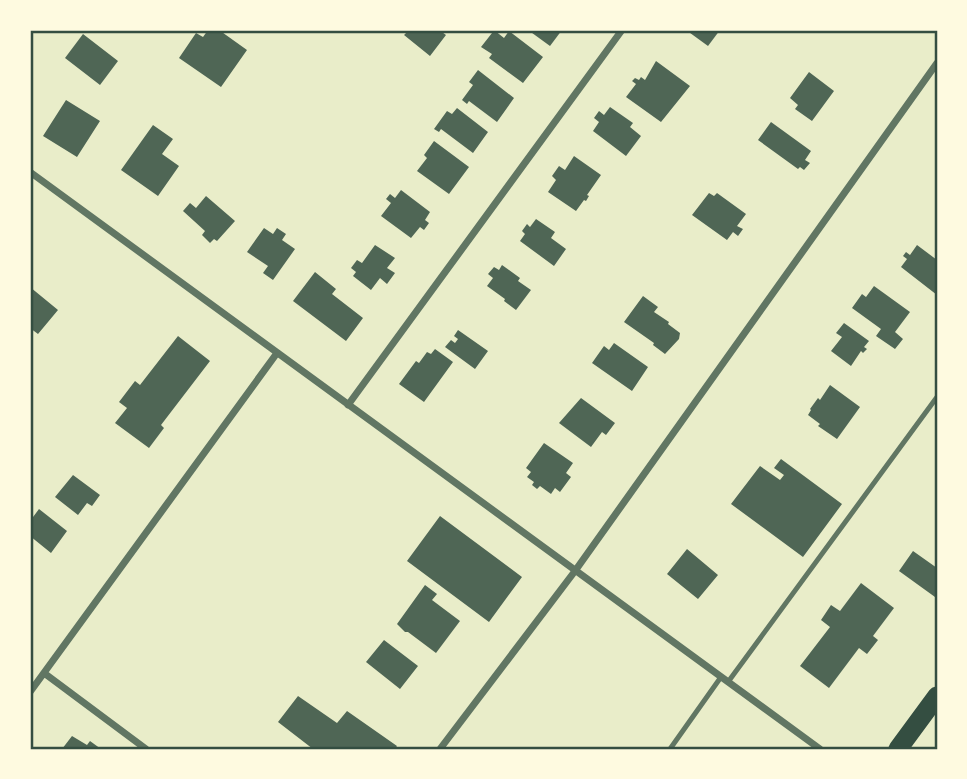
<svg xmlns="http://www.w3.org/2000/svg" width="967" height="779" viewBox="0 0 967 779" font-family="'PT Sans',sans-serif">
  <style>
    .building { fill: #4f6655 }
    .lines { fill: none; stroke-linecap: round; stroke-linejoin: round }
    .service { stroke: #617663; stroke-width: 5 }
    .minor { stroke: #617663; stroke-width: 7 }
    .trunk { stroke: #344e41; stroke-width: 19 }
    .neatline { fill: none; stroke: #344e41; stroke-width: 2.5 }
  </style>
  <rect width="100%" height="100%" fill="#e9edc9"/>
  <path class="building" d="M208 30H219L247 50 221 87 179 58 196 33 203 37Z
    M409 30H439L446 35 430 56 404 35Z
    M488 30H494L504 38 509 31 543 57 523 83 489 58 492 54 481 47 492 33Z
    M528 30H562L550 46Z
    M686 30H720L708 46Z
    M83 34 118 61 100 85 65 58Z
    M656 61 690 86 661 122 626 97 636 84 632 81 635 78 639 80 641 77 645 80Z
    M478 70 514 98 497 122 469 101 467 104 462 100 473 85 469 82Z
    M809 72 834 91 812 121 795 109 798 105 790 98Z
    M66 100 100 121 77 157 43 136Z
    M610 107 633 123 630 127 641 136 626 156 593 131 599 122 594 118 599 111 604 115Z
    M457 108 488 132 473 153 441 129 439 132 434 129 447 111 452 114Z
    M771 122 811 151 805 160 810 163 804 170 800 167 798 169 758 140Z
    M153 125 173 139 162 154 179 166 158 196 121 170Z
    M434 141 469 167 449 194 417 171 427 158 424 155Z
    M574 156 601 175 587 195 589 196 586 201 584 200 576 211 548 192 556 180 552 176 559 166 565 170Z
    M401 190 430 212 425 220 429 223 424 230 420 227 411 238 381 216 391 203 386 199 390 194 395 198Z
    M709 193 714 196 717 193 746 214 737 226 743 229 738 236 733 232 727 240 692 215Z
    M206 196 235 221 217 241 214 239 210 243 202 235 205 231 183 211 190 203 196 208Z
    M536 219 555 232 551 238 566 249 554 266 520 241 525 234 522 231 527 224 530 227Z
    M264 228 273 234 277 228 286 234 282 240 295 249 273 280 263 273 268 266 247 252Z
    M375 245 395 258 387 268 395 273 387 284 380 278 371 290 353 276 356 272 351 268 357 260 362 263Z
    M917 245 937 260 936 269 937 270V295L901 267 907 259 903 256 906 252 910 255Z
    M502 265 520 278 518 281 531 290 516 310 504 301 505 299 487 286 493 278 488 274 494 267 499 270Z
    M315 272 336 289 332 294 363 318 346 341 293 301Z
    M874 286 910 312 895 332 903 339 895 349 876 336 881 329 852 308 862 294 866 297Z
    M30 287 58 310 38 334 30 328Z
    M643 296 658 307 654 312 669 322 668 324 680 333 679 339 665 354 653 345 654 343 624 322Z
    M844 323 869 341 864 347 867 349 863 353 861 351 851 366 831 351 842 337 836 333Z
    M458 330 488 351 475 369 445 347 451 340 455 343 458 339 454 336Z
    M178 336 210 361 161 425 164 428 149 448 115 423 127 408 119 402 135 381 140 385Z
    M614 343 648 367 632 391 592 363 604 346 609 350Z
    M435 349 453 362 424 402 399 384 416 361 419 363 427 352 431 354Z
    M830 385 860 407 837 439 818 426 820 424 808 415 811 410 810 409 818 398 820 400Z
    M581 398 615 423 606 435 602 432 591 447 559 423Z
    M544 443 573 463 566 473 571 477 560 492 555 488 551 494 540 486 537 489 532 485 534 482 527 477 531 472 526 468Z
    M781 459 842 504 803 557 731 504 760 466 780 480 784 475 774 468Z
    M73 475 100 495 92 506 87 503 78 515 55 497Z
    M39 509 67 531 51 553 30 536V521Z
    M440 516 522 577 489 622 407 561Z
    M687 549 718 575 698 599 667 574Z
    M913 551 937 568V594L935 597 899 571Z
    M861 583 894 608 873 636 878 640 867 654 859 648 829 688 800 666 830 627 821 620 831 605 840 611Z
    M425 585 437 594 432 600 460 621 436 653 408 632H405L397 624Z
    M384 640 418 666 400 689 366 662Z
    M298 696 337 723 347 711 397 746 395 749H313L278 722Z
    M72 736 87 745 90 741 101 749H62Z"/>
  <g class="lines">
    <path class="service" d="M728 682 937 397
      M670 749 721 677"/>
    <path class="minor" d="M30 172 820 749
      M348 405 622 30
      M44 673 146 749
      M30 692 277 353
      M440 749 575 571 937 63"/>
    <path class="trunk" d="M898 749 937 696"/>
  </g>
  <rect width="967" height="779" fill="none" stroke="#fefae0" stroke-width="63"/>
  <rect x="32" y="32" width="904" height="716" class="neatline"/>
</svg>
